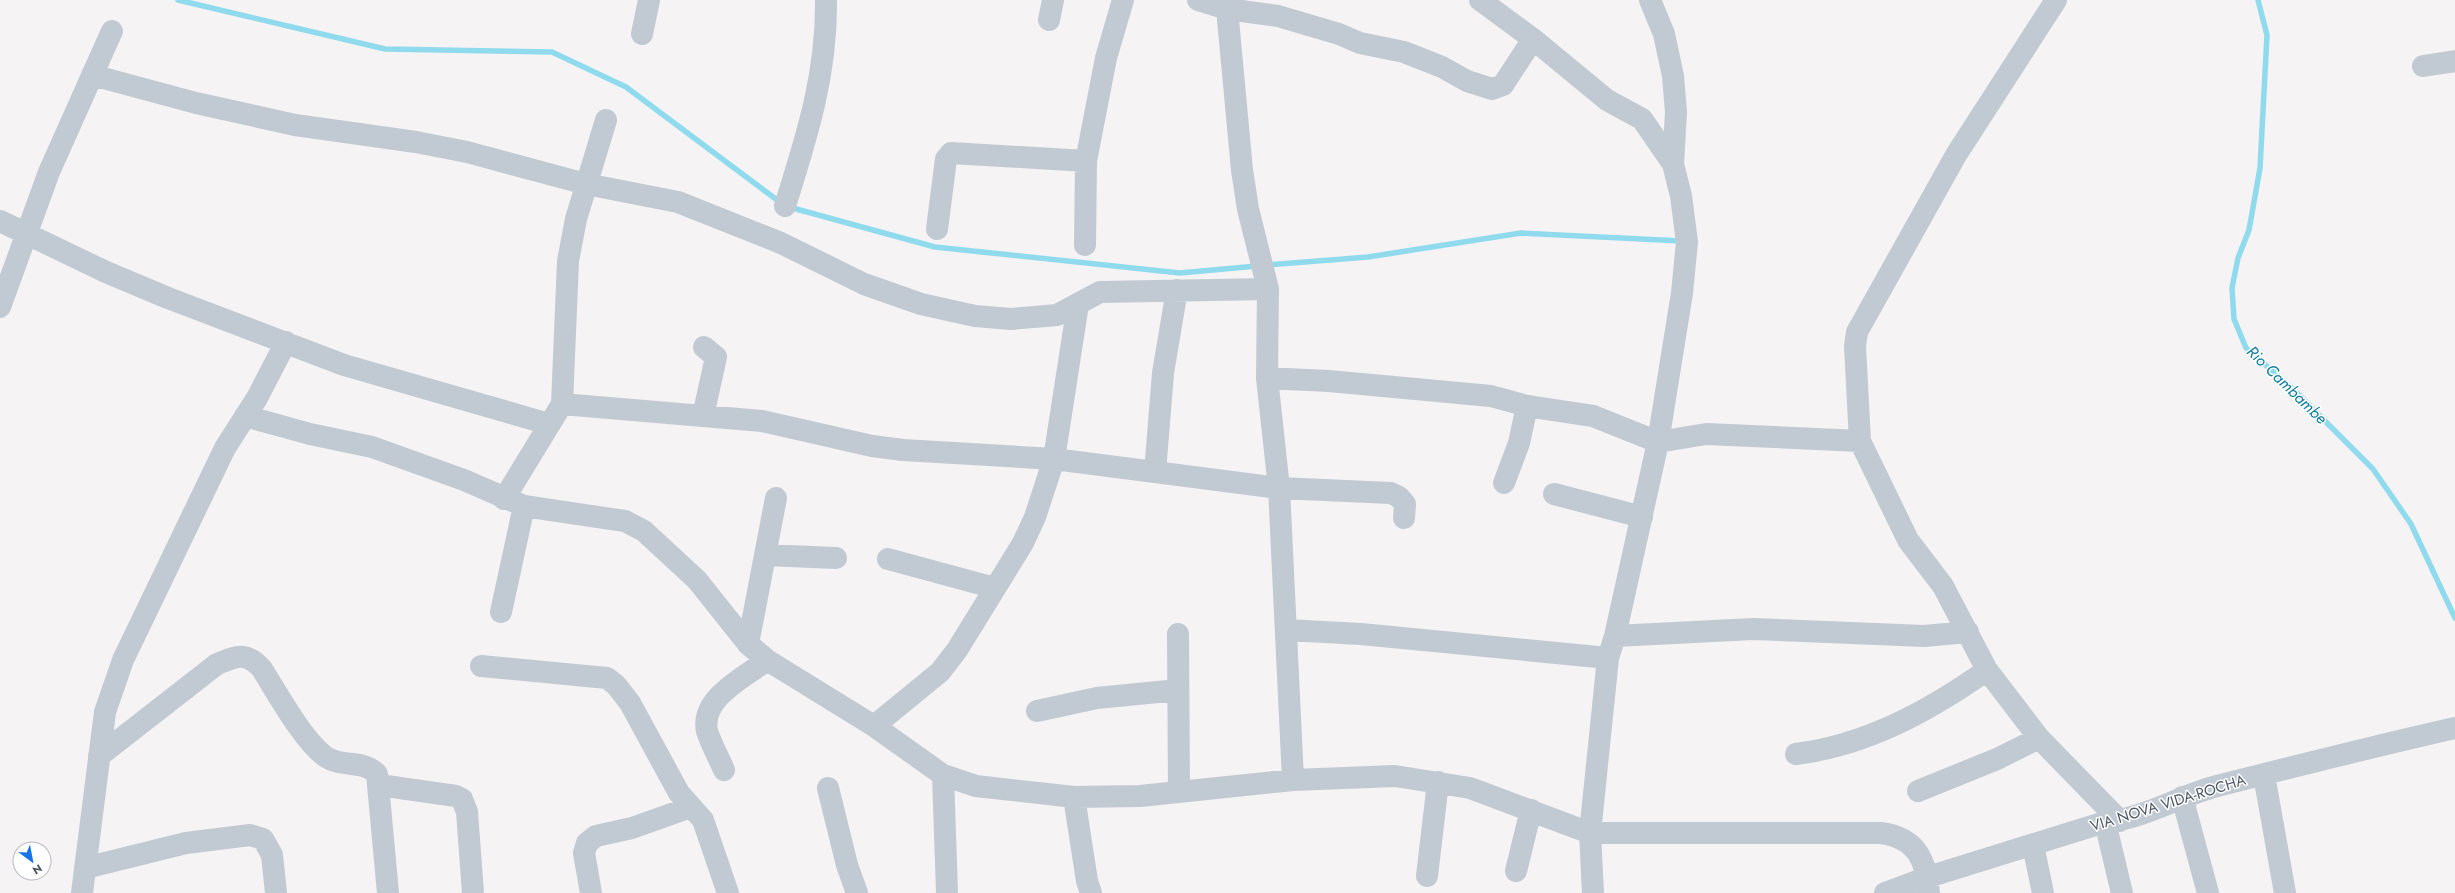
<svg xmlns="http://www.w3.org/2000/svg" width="2455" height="893" viewBox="0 0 2455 893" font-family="Jost,sans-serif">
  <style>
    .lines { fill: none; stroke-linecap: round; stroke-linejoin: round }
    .stream { stroke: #90daee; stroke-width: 5.5 }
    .minor { stroke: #c1cad2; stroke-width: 22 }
    .labels { text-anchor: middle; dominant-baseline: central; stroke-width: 3; stroke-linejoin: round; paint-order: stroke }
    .street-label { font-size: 15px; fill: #4a5661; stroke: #fff }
    .water-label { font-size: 16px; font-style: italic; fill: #0c7c9b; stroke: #fff }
  </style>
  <rect width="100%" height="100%" fill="#f5f3f3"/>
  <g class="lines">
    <path class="stream" d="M178 0 385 49 552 52 626 87 781 203
      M2258 0 2267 35 2260 168 2249 230 2238 258 2232 288 2234 319 2246 348 2294 390 2373 469 2411 524 2455 618
      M789 207 935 247 1180 273 1257 266
      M1267 265 1368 257 1521 233 1682 241"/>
    <path class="minor" d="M1198 0 1227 9 1278 16 1339 34 1360 43 1404 52 1442 67 1467 81 1492 89 1503 85 1533 39
      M1480 0 1533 39 1607 100 1642 119 1673 164
      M1227 9 1242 170 1248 209 1268 289 1267 378 1279 488 1293 780
      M1049 20 1053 0
      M642 34 649 0
      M2423 66 2455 61
      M92 75 196 103 295 125 416 142 467 152 586 184 678 202 781 243 864 284 921 304 975 316 1011 319 1057 315 1100 292 1268 289
      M785 206C807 136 827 74 826 0
      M0 221 106 272 168 298 344 365 549 424
      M937 229 946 159 951 153 1086 161
      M1085 245 1086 161 1106 58 1123 0
      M0 307 49 172 112 31
      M1267 378 1329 381 1491 396 1527 406 1593 416 1658 442 1706 434 1860 441 1908 540 1943 586 1987 670 2039 738 2120 821
      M562 404 762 421 872 446 903 450 1054 459 1078 304
      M245 416 310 434 372 447 464 480 524 506 625 521 644 531 697 580 748 644 767 660 874 726 943 775 976 786 1074 797 1140 796 1293 780 1395 776 1470 788 1590 833H1881C1917 838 1926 860 1929 893
      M703 416 716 357 704 347
      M1860 441 1855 346 1857 332 1956 155 2056 0
      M1155 472 1163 373 1177 290
      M1504 483 1519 443 1527 406
      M1554 494 1642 517
      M504 499 562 404 568 261 576 219 606 120
      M765 555 836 558
      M888 559 995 588
      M501 612 524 506
      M1287 630 1361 634 1608 658
      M1178 634 1179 792
      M1615 636 1753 629 1924 636 1968 632
      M748 644 776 498
      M481 666 607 678 616 685 630 703 679 793 703 820 728 893
      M1037 711 1097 698 1178 690
      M874 726 940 672 957 650 1023 543 1035 517 1054 459 1279 488 1391 493 1399 497 1405 504 1404 518
      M1796 754C1867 745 1929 711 1987 670
      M99 756 217 664C237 656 246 651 262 669 277 693 304 742 326 757 342 768 363 759 377 774L388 893
      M724 770C719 758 711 744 707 731 700 698 745 677 767 660
      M943 775 947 893
      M2264 775 2285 893
      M379 785 456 796 462 799 467 812 473 893
      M828 788 847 865 857 893
      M1918 791 1997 759 2039 738
      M1074 797 1087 881 1091 893
      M2182 797 2208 893
      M2105 822 2122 893
      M2033 845 2043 893
      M85 868 186 843 250 835 263 839 272 855 276 893
      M1516 871 1531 810
      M1427 876 1438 782
      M82 893 105 712 123 660 225 448 257 398 286 342
      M591 893 584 853 587 843 596 836 632 828 691 807
      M1593 893 1590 833 1608 658 1615 636 1658 442 1682 293 1687 242 1681 196 1673 164 1676 112 1673 76 1664 34 1650 0
      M1885 893 1928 877 2105 822C2143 819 2179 796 2217 786 2296 766 2375 746 2455 728"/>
  </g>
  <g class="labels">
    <g class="street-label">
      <text transform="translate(2168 803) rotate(-17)">VIA NOVA VIDA-ROCHA</text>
    </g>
    <g class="water-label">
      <text transform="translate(2287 385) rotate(44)">Rio Cambambe</text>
    </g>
  </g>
  <g transform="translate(32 861) rotate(148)"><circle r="19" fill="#ffffff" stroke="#b7bbc0"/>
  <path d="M0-3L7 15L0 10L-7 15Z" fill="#1a73e8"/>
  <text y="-6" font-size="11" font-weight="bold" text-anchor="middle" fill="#4a5661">N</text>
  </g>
</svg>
